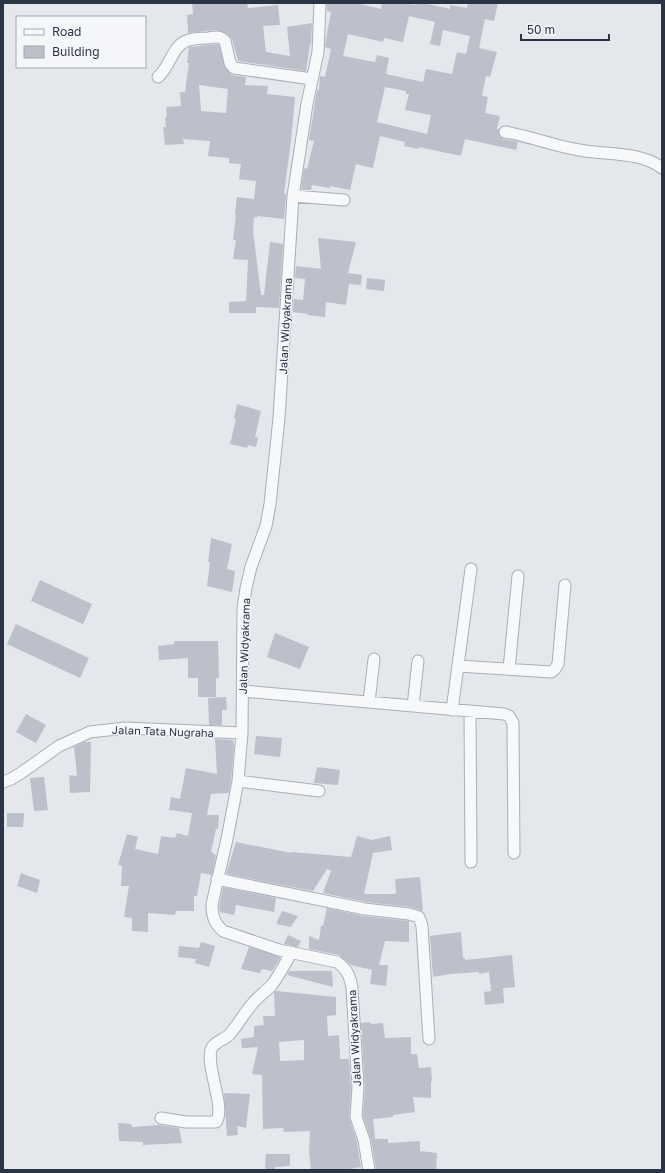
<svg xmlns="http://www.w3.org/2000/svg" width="665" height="1173" viewBox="0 0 665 1173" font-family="'Golos Text',sans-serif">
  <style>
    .building { fill: #bbc0ca; fill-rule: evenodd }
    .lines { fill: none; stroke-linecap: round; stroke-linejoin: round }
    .street-casing { stroke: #a9aeb7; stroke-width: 13 }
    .street { stroke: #f7f8fa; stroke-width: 11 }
    .labels { text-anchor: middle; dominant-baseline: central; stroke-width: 3; stroke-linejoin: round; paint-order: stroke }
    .street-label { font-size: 11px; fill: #2b3445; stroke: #f4f6f9 }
  </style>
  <rect width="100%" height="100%" fill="#e4e7ec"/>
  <path class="building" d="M192 3H247L248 8 278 5 280 25 263 26 266 52 290 56 287 27 312 23 311 44H310L306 71 238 61 232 39 228 34 221 31 214 30 188 33 187 15 193 14Z
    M327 3H356L381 9 382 3H405L415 5V3H423L450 9V5L467 8 468 3H498L494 21 485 19 479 48 497 52 490 77 486 76 482 96 488 97 485 113 500 116 497 129H499V135L503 139 518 142 516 150 465 139 461 156 419 147V149L404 146 405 142 380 136 373 168 356 164 350 190 330 186V188L312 185 311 190H301L304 168 307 169 314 141 309 140 317 90H319L320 76 325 77 331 49 325 47 326 39 331 12 327 11ZM409 16 435 22 430 44 440 46 443 30 470 36 466 54 457 52 452 74 426 69 423 82 386 74 389 58 377 55 375 62 343 56 348 34 383 42 384 38 403 42ZM385 87 406 91V94H409L405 110 431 115 427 134 377 122Z
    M217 44 219 45 225 67 232 75 246 77 245 85 268 86 267 94 295 97 291 141 284 193 286 194 284 219 257 216V218L254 217 253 231 261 295H264L270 242 283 244 279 308 256 307V313H229V302L246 301 248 260 233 259 236 240H233L236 215H235L237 197 254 199 256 181 239 179 241 164 229 163V158L208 156 210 141 183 139 184 144 165 145 163 127H166L165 118 167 117 166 107 181 106 180 92H185L189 63H187L189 47ZM199 85 228 89 226 113 201 111Z
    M318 238 356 242 348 273 362 275 361 285 349 284 346 305 326 302 325 317 307 315 308 314 293 312 294 299 303 300 305 279 295 278 296 266 321 269Z
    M367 278 385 280 384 291 366 289Z
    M237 404 261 411 255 437 258 438 256 447 248 445 247 448 230 444 236 419 234 418Z
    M211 538 232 544 227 569 235 571 232 592 207 586 210 562H208Z
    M40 580 92 604 83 624 31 601Z
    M16 624 89 658 80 678 7 644Z
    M275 633 309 647 300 669 267 657Z
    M174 641H218L219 678H216V697H198V678H188V658L159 660 158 646 174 644Z
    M226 697 227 710H222V725H209L208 698Z
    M26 714 46 725 36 743 16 732Z
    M256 736 282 738 280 757 254 754Z
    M215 739 233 740 234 746 231 780 229 793 211 794 207 815H219L218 829H216L211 852 213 853V854L216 855 212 875 201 873 197 896H194V911H176L175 915 148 913V932L132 931V918L124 917 129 886H121L122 866 118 865 127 834 138 837 135 849 158 854 161 836 175 838 177 833 188 836 192 813 169 810 171 797 180 799 186 768 217 774Z
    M84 742H91L90 792 70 793 69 775 77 776 74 747Z
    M317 767 340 770 338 785 314 783Z
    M44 777 48 810 34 811 30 778Z
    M7 813H24L23 827H7Z
    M357 836 372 840 390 836 392 850 373 853 364 894H396L395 879 420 877 423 911 410 907 366 902 323 893 331 871 327 869 313 891 226 874 236 842 291 853V852L351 857Z
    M21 873 40 880 37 893 17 886Z
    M223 887 276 898 274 912 236 905 234 915 220 912 219 907Z
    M327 908 364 916 409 921V942L385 941 379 965H388L386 986 370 984 372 970 351 965 339 955 309 949V936L319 940 321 926H323Z
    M282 911 298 916 291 927 276 924Z
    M461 932 463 958H465V960L512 955 515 987 503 988 504 1003 485 1005 484 992 491 991 489 972 479 974V972L450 974 433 977 430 936Z
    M288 935 301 941 298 947 284 944Z
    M201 942 215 946 209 967 195 963 196 959 178 957 179 946 199 948Z
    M249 947 281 957 272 971 262 969 260 973 241 969Z
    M289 971H332L333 987 287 975Z
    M276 991 336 997V1015L327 1016 328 1036 339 1035 340 1059H349L351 1087 349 1117 357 1142 361 1167 344 1170H311L309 1151 310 1131 284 1132 283 1128 263 1129 262 1075 252 1074 258 1047 242 1048 241 1039 254 1037V1026L264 1025 263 1016H275L274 992ZM304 1040V1060L280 1061 279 1042Z
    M370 1022 371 1024 383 1023 385 1038 411 1037V1054H417L419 1068 431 1067 432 1081H431V1098L413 1097 415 1112 393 1115V1117L373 1119 375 1139H388V1143L420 1141V1151L437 1153 436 1170H376L371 1139 363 1116 365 1087 361 1023Z
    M224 1093 250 1094 246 1128 237 1126 238 1135 227 1136Z
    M118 1123 131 1124 132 1127 159 1125 179 1128 182 1143 143 1145V1142L119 1141Z
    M266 1154H290V1166L275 1167V1170H265Z"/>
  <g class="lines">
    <defs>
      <path id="street" d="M320 3 318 52 307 104 293 196 279 418 270 504 266 526 251 567 246 588 243 609 242 733 238 781 227 839 212 904C212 916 214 923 223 931L279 950 337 962C347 969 350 976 352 988L358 1087 356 1117 364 1140 369 1170
        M158 77C170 67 172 47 186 41 193 38 201 38 208 38 214 37 220 35 225 41L230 63 234 68 312 79
        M505 132C530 136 554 146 579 150 605 155 640 151 662 168
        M293 196 344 200
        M458 666 551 672 555 669 558 664 565 585
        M509 669 518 576
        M243 691 504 714 509 716 513 723 514 853
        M369 702 374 659
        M413 706 418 661
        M452 710 471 569
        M470 711 471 862
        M238 781 319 791
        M3 782 11 779 21 773 59 746 90 732 125 728 242 733
        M217 879 365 909 409 914 419 917 422 926 429 1039
        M161 1118 186 1122H216C226 1108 206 1068 211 1050 213 1042 224 1040 229 1035 238 1025 244 1013 253 1003 258 997 265 992 271 986 279 976 285 963 292 952"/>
    </defs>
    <use href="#street" class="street-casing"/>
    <use href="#street" class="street"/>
  </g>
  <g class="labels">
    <g class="street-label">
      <text transform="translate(285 326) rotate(-87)">Jalan Widyakrama</text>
      <text transform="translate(244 646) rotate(-88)">Jalan Widyakrama</text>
      <text transform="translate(163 731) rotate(2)">Jalan Tata Nugraha</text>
      <text transform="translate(354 1038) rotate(-93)">Jalan Widyakrama</text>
    </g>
  </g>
  <rect width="665" height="1173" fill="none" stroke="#2b3445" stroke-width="8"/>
  <rect x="16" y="16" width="130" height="52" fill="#f4f6f9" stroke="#a4a8b1"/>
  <rect x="24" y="29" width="20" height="6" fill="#f7f8fa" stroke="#a4a8b1"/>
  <text x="52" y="36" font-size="12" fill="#2b3445">Road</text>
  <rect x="24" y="46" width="20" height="12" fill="#bbc0ca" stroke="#a4a8b1"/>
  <text x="52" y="56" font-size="12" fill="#2b3445">Building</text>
  <path d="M521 34v6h88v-6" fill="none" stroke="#2b3445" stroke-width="2"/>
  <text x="527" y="34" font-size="12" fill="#2b3445" stroke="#f4f6f9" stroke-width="3" paint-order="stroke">50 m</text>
</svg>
